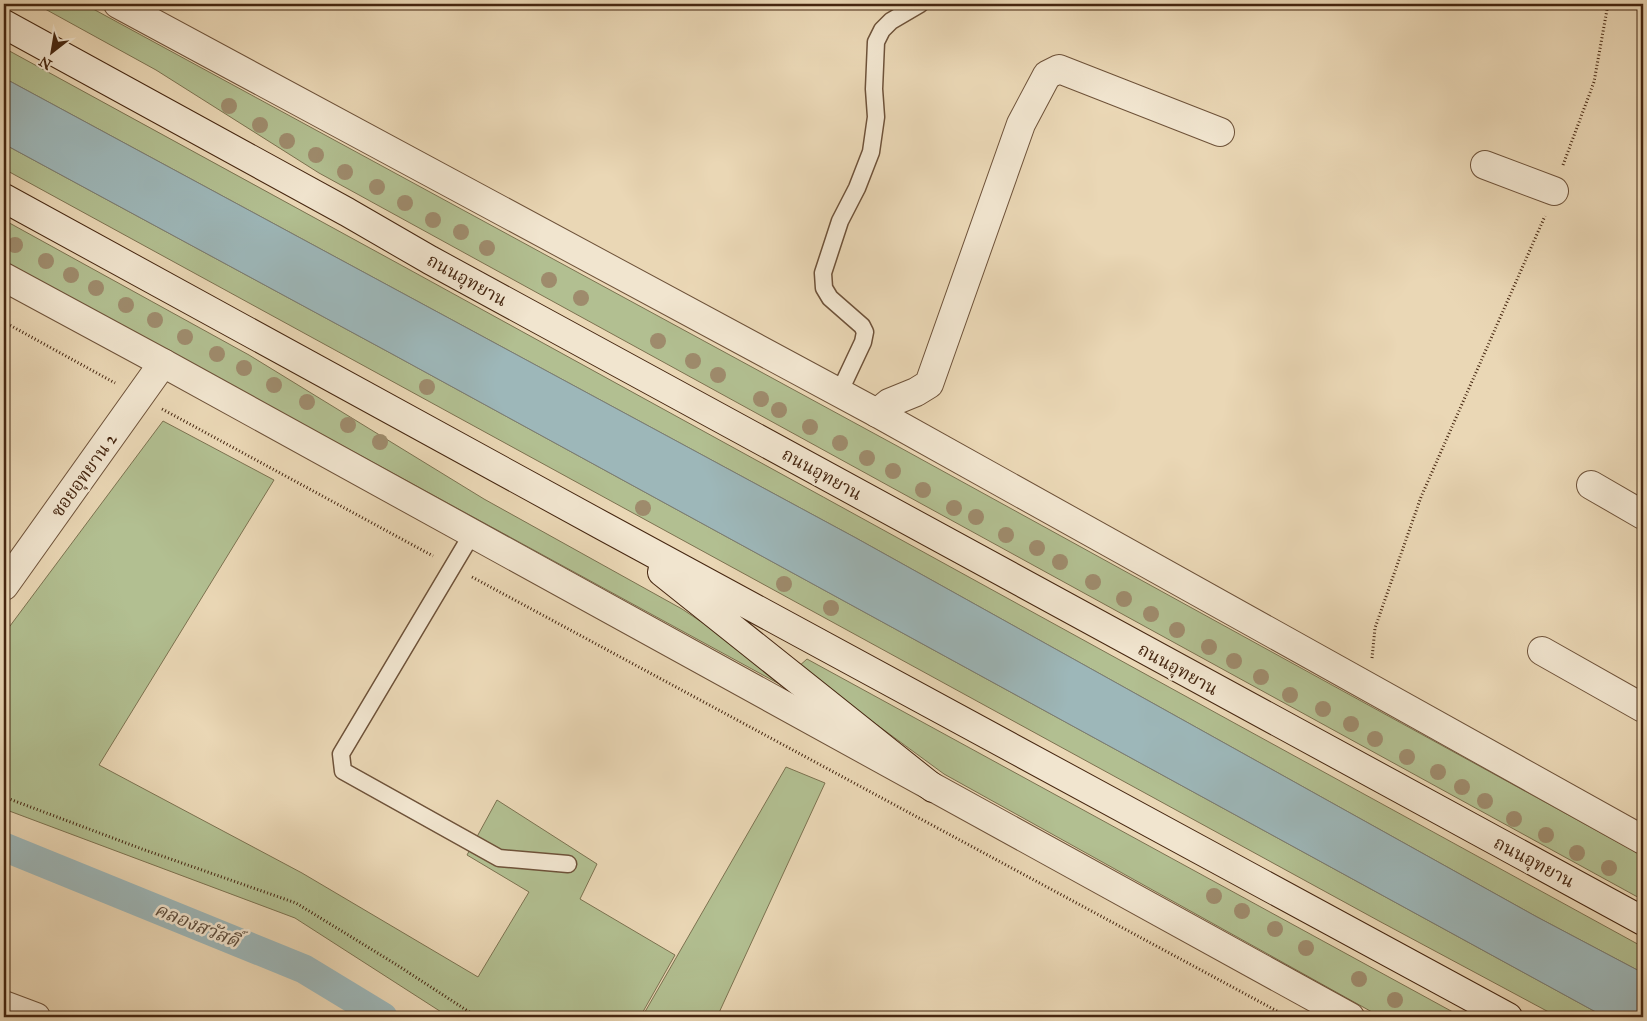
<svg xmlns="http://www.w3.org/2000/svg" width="1647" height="1021" viewBox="0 0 1647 1021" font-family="'IM FELL Great Primer','Noto Serif Thai',serif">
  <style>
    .green { fill: #b2bf91; stroke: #7c7250 }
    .water { fill: #9db7b9; stroke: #7a7d75 }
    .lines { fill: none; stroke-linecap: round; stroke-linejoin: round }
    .canal { stroke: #9db7b9; stroke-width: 29 }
    .service-casing { stroke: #6e5239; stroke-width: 19 }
    .minor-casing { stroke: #6e5239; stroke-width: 30 }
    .tertiary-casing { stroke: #6e5239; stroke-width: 30 }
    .secondary-casing { stroke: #452610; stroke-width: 30 }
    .path { stroke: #452610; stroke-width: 3; stroke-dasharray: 1 2.5; stroke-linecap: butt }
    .service { stroke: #f1e5cf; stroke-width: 16 }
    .minor { stroke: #f1e5cf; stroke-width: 28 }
    .tertiary { stroke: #f1e5cf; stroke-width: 28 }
    .secondary { stroke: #f1e5cf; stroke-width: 28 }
    .tree { fill: #9e8b6c }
    .labels { text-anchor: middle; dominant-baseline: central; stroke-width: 5; stroke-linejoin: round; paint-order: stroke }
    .street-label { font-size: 18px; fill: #452610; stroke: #f1e5cf }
    .water-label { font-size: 19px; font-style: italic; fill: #5b4a3a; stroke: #f1e5cf }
  </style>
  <rect width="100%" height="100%" fill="#ead7b5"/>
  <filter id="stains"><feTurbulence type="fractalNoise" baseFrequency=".004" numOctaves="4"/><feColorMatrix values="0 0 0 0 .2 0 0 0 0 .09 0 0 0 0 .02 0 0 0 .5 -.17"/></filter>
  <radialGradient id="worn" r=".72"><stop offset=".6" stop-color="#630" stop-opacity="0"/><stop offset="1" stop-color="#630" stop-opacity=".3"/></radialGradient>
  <path class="green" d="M36 4H84L899 447 1643 856V900L319 173 156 70Z
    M4 48C551 346 1096 648 1643 947V973L1537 917 856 538 4 78Z
    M4 144 394 355 1605 1017H1558L1379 921 4 169Z
    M4 220 249 355 484 499 682 609 787 679 783 686 4 261Z
    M163 421 274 480 99 765 302 873 478 977 529 892 467 855 497 800 597 864 580 899 675 955 640 1017H449L295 918 4 809V634Z
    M807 659 1462 1017H1381L944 774 798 667Z
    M786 767 825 783 717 1017H642Z"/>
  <path class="water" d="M4 78 856 538 1537 917 1643 973V1017H1605L394 355 4 144Z"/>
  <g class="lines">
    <path class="canal" d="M4 847 304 969 383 1017"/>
    <defs>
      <path id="service" d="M839 393 863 342 865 332 862 326 830 298 824 288 823 273 840 221 857 188 871 152 876 117 874 89 876 42 882 30 891 21 920 4
        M472 534 341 754 343 771 499 858 568 864"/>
      <path id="minor" d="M1485 165 1554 191
        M877 413 889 403 916 392 929 384 1021 124 1047 75 1059 69 1220 132
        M1591 485 1643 515
        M4 586 163 363
        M1542 651 1643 708
        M4 1005 36 1017"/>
      <path id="tertiary" d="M118 4 877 413 1643 840
        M4 277 163 363 1350 1017"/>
      <path id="secondary" d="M4 24 347 212 430 260 1643 921
        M4 198 603 526 1508 1017
        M662 572 933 788"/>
    </defs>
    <use href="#service" class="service-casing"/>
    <use href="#minor" class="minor-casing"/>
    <use href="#tertiary" class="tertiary-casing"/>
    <use href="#secondary" class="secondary-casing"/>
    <path class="path" d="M1563 165 1594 82 1608 4
      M4 322 115 383
      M162 409 433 556
      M472 577 1288 1017
      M1372 658 1375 628 1421 497 1545 216
      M4 797 142 849 296 903 397 965 477 1017"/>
    <use href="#service" class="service"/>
    <use href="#minor" class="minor"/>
    <use href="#tertiary" class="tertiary"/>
    <use href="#secondary" class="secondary"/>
  </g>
  <g class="tree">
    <circle cx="229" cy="106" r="8"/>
    <circle cx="260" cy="125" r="8"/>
    <circle cx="287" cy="141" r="8"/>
    <circle cx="316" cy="155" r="8"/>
    <circle cx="345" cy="172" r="8"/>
    <circle cx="377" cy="187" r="8"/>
    <circle cx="405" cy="203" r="8"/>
    <circle cx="433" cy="220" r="8"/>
    <circle cx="461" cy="232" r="8"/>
    <circle cx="15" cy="245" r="8"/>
    <circle cx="487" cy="248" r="8"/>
    <circle cx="46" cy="261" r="8"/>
    <circle cx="71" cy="275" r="8"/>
    <circle cx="549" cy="280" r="8"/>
    <circle cx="96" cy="288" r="8"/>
    <circle cx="581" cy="298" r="8"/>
    <circle cx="126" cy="305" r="8"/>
    <circle cx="155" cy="320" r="8"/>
    <circle cx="185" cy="337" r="8"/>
    <circle cx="658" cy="341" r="8"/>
    <circle cx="217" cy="354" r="8"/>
    <circle cx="693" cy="361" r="8"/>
    <circle cx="244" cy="368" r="8"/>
    <circle cx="718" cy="375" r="8"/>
    <circle cx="274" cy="385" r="8"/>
    <circle cx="427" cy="387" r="8"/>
    <circle cx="761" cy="399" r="8"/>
    <circle cx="307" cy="402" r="8"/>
    <circle cx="779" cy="410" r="8"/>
    <circle cx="348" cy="425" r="8"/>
    <circle cx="810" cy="427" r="8"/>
    <circle cx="380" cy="442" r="8"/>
    <circle cx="840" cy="443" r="8"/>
    <circle cx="867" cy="458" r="8"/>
    <circle cx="893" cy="471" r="8"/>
    <circle cx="923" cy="490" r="8"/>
    <circle cx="643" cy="508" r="8"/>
    <circle cx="954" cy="508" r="8"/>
    <circle cx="976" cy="517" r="8"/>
    <circle cx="1006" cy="535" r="8"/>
    <circle cx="1037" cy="548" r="8"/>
    <circle cx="1060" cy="562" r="8"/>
    <circle cx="1093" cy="582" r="8"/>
    <circle cx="784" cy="584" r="8"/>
    <circle cx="1124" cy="599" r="8"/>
    <circle cx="831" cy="608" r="8"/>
    <circle cx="1151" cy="614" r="8"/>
    <circle cx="1177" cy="630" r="8"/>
    <circle cx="1209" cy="647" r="8"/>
    <circle cx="1234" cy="661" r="8"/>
    <circle cx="1261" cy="677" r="8"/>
    <circle cx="1290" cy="695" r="8"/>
    <circle cx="1323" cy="709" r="8"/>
    <circle cx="1351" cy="724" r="8"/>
    <circle cx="1375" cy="739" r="8"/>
    <circle cx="1407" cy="757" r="8"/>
    <circle cx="1438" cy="772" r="8"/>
    <circle cx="1462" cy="787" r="8"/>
    <circle cx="1485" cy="801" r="8"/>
    <circle cx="1514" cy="819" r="8"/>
    <circle cx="1546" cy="835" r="8"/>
    <circle cx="1577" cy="853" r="8"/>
    <circle cx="1609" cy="868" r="8"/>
    <circle cx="1214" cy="896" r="8"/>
    <circle cx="1242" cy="911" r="8"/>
    <circle cx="1275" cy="929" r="8"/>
    <circle cx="1306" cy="948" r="8"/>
    <circle cx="1359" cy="979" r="8"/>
    <circle cx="1395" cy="1000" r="8"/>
  </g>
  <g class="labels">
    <g class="street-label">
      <text transform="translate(467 280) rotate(29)">ถนนอุทยาน</text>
      <text transform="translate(822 474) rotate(29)">ถนนอุทยาน</text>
      <text transform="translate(84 475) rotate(-54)">ซอยอุทยาน 2</text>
      <text transform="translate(1178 669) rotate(29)">ถนนอุทยาน</text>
      <text transform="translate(1534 862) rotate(28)">ถนนอุทยาน</text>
    </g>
    <g class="water-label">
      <text transform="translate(197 925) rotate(22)">คลองสวัสดิ์</text>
    </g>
  </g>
  <rect width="1647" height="1021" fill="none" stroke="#ead7b5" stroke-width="20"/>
  <rect x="5" y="5" width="1637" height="1011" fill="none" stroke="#452610" stroke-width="2.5"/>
  <rect x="10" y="10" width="1627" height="1001" fill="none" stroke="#452610"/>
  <g transform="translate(52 52) rotate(211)" stroke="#f1e5cf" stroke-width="4" paint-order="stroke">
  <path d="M0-4L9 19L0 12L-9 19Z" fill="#452610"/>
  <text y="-8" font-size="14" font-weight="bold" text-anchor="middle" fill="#452610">N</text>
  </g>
  <rect width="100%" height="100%" filter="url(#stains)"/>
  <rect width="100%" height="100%" fill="url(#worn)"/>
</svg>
